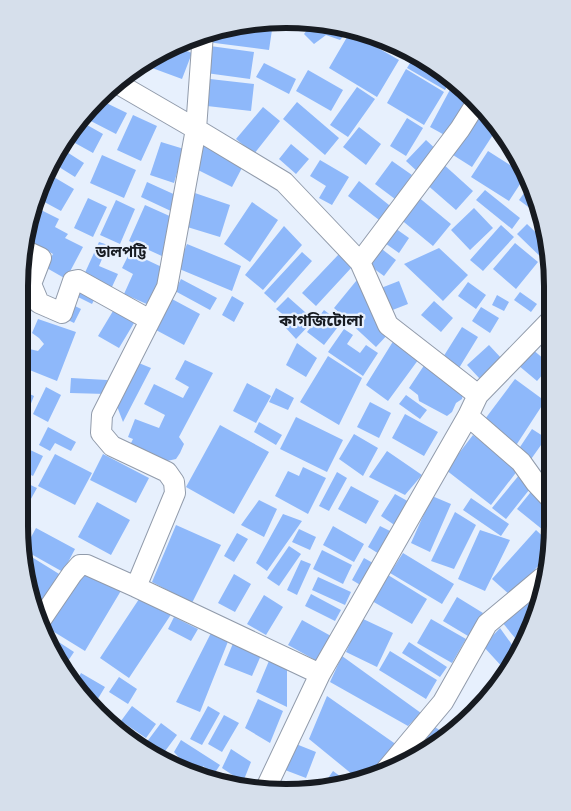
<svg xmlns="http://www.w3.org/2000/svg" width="571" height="811" viewBox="0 0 571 811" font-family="'PT Sans','Noto Sans Bengali',sans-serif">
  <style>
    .building { fill: #8eb8fa }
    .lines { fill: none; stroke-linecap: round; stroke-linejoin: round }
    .street-casing { stroke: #919bab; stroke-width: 22 }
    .street { stroke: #fff; stroke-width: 20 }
    .labels { text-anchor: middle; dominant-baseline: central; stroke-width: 4.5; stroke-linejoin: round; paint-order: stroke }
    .neighbourhood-label { font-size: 15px; font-weight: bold; fill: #171b21; stroke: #e7f0fd }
    .quarter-label { font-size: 16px; font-weight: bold; fill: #171b21; stroke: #e7f0fd }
    .rim { fill: none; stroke: #171b21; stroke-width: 6 }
  </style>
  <rect width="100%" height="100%" fill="#e7f0fd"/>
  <path class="building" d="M313 22 324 25 348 31 340 40 326 35 314 44 304 34Z
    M273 23 269 50 207 42 209 32Z
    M350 32 399 60 377 97 329 68Z
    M210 46 254 52 250 79 206 73Z
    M176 47 192 53 182 79 144 65Z
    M415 55 450 82 445 90 407 68Z
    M264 63 296 79 289 94 256 77Z
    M406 69 444 92 424 125 387 103Z
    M135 70 128 82 121 78Z
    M308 70 343 90 331 111 296 91Z
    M210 79 254 84 251 111 207 106Z
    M453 84 472 99 450 138 430 127Z
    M357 87 375 99 348 137 330 125Z
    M98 99 127 113 116 134 83 117Z
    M297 102 339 138 325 155 283 119Z
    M263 107 280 121 254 154 236 139Z
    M483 108 486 109 498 127 472 167 453 155Z
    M133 115 157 126 141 161 117 150Z
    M407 118 423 128 406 156 390 146Z
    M80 121 103 134 93 153 66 138Z
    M359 127 381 144 366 165 343 147Z
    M203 140 244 164 232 187 196 169Z
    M426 140 439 152 419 173 406 161Z
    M161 142 184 149 174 183 150 175Z
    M291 144 309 159 296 174 279 159Z
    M59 147 84 163 75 177 51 162 54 152Z
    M488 151 526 175 509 201 471 177Z
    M102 155 136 170 124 198 90 183Z
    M320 160 349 177 332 205 319 198 326 186 310 176Z
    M392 161 412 175 395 199 375 184Z
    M442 163 473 191 456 210 425 183Z
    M47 173 74 189 61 211 37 198Z
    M359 181 394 209 383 223 348 196Z
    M147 182 180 197 173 212 141 197Z
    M530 185 539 215 519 200Z
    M485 190 520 218 512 229 476 200Z
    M189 191 230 205 220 237 184 226Z
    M417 196 451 224 433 246 399 218Z
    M88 198 107 207 93 237 74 228Z
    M116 200 135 209 120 244 100 235Z
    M252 202 278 220 250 262 224 244Z
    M145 205 174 218 164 257 129 241Z
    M35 207 59 219 55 227 68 234 65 238 83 247 66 279 45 267 53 254 24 238V233L31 215Z
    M474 208 493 228 470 250 451 230Z
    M527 224 548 244 550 250V266L517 234Z
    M501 225 514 237 483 271 470 260Z
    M284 226 302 245 263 290 245 275Z
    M392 226 409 238 399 253 382 241Z
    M99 242 108 245 99 266 118 274 111 289 83 277Z
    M515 243 538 262 516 289 493 269Z
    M187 244 241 266 232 291 177 268Z
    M378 246 396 260 384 276 366 263Z
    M439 248 468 275 443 301 404 264Z
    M130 252 166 269 149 305 124 294 133 274 122 268Z
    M302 252 312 261 275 303 264 293Z
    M339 254 352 267 316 306 302 293Z
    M361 275 390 332 376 347 334 308Z
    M181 279 217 298 210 310 175 291Z
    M399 281 408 304 390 311 381 288Z
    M468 282 486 295 476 309 458 296Z
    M83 286 98 292 92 304 78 297Z
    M23 291 32 296 23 313Z
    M520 292 537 304 531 312 514 300Z
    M497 295 509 302 504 311 492 305Z
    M232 296 244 303 234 322 222 315Z
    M288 297 314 320 296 339 285 327 290 320 276 309Z
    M172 299 200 314 184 345 156 330Z
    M119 301 140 313 119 348 98 336Z
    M434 301 453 318 441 332 421 315Z
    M73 305 81 309 74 323 66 319Z
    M481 307 499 318 490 333 472 321Z
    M324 310 341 323 324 345 307 332Z
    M38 319 76 332 57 381 22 367V355L25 348 38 351 44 344 39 338 32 333Z
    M462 327 478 337 456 373 440 362Z
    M344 329 353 335 347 344 360 353 366 345 378 353 363 376 328 352Z
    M397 335 421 356 388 401 366 385Z
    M297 343 317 358 306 377 286 365Z
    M489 345 502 359 480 379 467 365Z
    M532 349 551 365 537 381 518 365Z
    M328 356 362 378 339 425 300 402Z
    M185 360 213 373 179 437 184 444 180 453 176 459 167 461 130 445 133 439 128 437 135 419 159 428 165 415 144 404 154 384 183 398 189 387 175 379Z
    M134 361 151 368 123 422 115 401Z
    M425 364 463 394 462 399 456 403 452 412 447 416 419 401 418 395 409 388Z
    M71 378 107 380 106 394 70 393Z
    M515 379 545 401 515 447 482 423Z
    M247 383 271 396 256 423 233 411Z
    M46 387 61 395 48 422 33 414Z
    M276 388 294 398 288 410 269 402Z
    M21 390 34 396 21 428H20Z
    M406 395 427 410 420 419 399 404Z
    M370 402 391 413 379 438 357 427Z
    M405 414 438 432 424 456 392 438Z
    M296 417 343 440 327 472 280 449Z
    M259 422 282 435 276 445 254 432Z
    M220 425 269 452 234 514 186 487Z
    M48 427 76 442 71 451 55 443 50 451 39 445Z
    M532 429 546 438 529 462 516 453Z
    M354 434 378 448 363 476 339 459Z
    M473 435 518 470 491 505 446 470Z
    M28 449 43 456 33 476 20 470V467Z
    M387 451 422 475 405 495 369 477Z
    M55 454 92 473 75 505 38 486Z
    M103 454 149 478 136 503 90 480Z
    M303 467 326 478 308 514 275 496 288 471 299 476Z
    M337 472 347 478 329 511 319 506Z
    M547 472 551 475 552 519 543 530 517 509Z
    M520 474 533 485 506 519 492 508Z
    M24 482 37 488 27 506 19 502V491Z
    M351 486 379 501 366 524 338 509Z
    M395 494 411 503 396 526 381 516Z
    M432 496 451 504 430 552 411 543Z
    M471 498 509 524 501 536 463 510Z
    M259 500 277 509 264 537 241 525Z
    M97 502 130 520 111 555 78 537Z
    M19 510 25 514 19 525Z
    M455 512 476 525 454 569 431 561Z
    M283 514 302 521 267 571 256 563Z
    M176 525 221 545 192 603 152 582Z
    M333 526 364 544 354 562 323 545Z
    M380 526 396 534 384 557 368 547Z
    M36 528 75 549 63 572 24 550Z
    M299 529 316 537 310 550 292 542Z
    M480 530 510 540 485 591 458 579Z
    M536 530 551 544 548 555 511 596 492 579Z
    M237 533 248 539 234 562 224 556Z
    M289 546 301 554 279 586 267 578Z
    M322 550 352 565 343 584 313 569Z
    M22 551 64 577 44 607 28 592Z
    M403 553 454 584 442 604 390 573Z
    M364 558 380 567 367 589 352 580Z
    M301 560 311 564 297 595 287 590Z
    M87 574 122 589 85 651 46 627 72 582Z
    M234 574 251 584 235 612 218 603Z
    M388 575 427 599 412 624 372 601Z
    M318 577 351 592 345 605 312 590Z
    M143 593 172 613 129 678 100 658Z
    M311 594 341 610 335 621 305 606Z
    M264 595 283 607 266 635 247 624Z
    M457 597 483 613 468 636 443 621Z
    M531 597 536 603 530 626 515 638 502 622Z
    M174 617 198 629 191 641 168 629Z
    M361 618 393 633 377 667 346 652Z
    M431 619 466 639 452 663 417 643Z
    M302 620 331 636 317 661 288 645Z
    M500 628 518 653 505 670 483 646Z
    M212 631 229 639 200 712 176 702Z
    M524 632 527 635 525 643 520 650 513 643Z
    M45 633 74 652 62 670 59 662Z
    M234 641 262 653 252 676 224 665Z
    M409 642 447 667 440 677 402 653Z
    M390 651 437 680 426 699 379 670Z
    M271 656 287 664V707L256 692Z
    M342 656 421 713 408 726 330 682Z
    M81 673 105 687 93 707 74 686Z
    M119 677 137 689 128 704 109 692Z
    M487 688 489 690 477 706 475 705Z
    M327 696 397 745 372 774 358 779 309 739Z
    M258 699 283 711 270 743 245 728Z
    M132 706 156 724 146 738 121 721Z
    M208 706 220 713 202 745 190 739Z
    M224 715 239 723 222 752 208 744Z
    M161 723 177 735 160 758 143 747Z
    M116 724 135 736 133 740 113 728Z
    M430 724 441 731 429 747 411 759 407 757Z
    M181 740 220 765 214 774 203 766 200 773 183 762 174 752Z
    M296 744 316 752 306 778 285 770Z
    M231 749 251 762 243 782 222 768Z
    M333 771 348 782 320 790Z
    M223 773 240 787 216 781Z
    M274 781 292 790H270Z"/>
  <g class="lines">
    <defs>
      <path id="street" d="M115 82 196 129 284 182 360 262 388 325 478 395
        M24 250 41 258 31 284 39 303 62 313 73 281 78 280 150 320
        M360 262 460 129 477 102
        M468 416 521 462 536 483 551 499
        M136 587 320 674
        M40 621 72 574 80 565H87L136 587 175 493 174 482 167 472 112 446 101 433 102 415 167 287 196 129 203 33
        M386 770 443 702 487 624 542 578
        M265 790 320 674 468 416 478 395 550 321"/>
    </defs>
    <use href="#street" class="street-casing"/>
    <use href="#street" class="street"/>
  </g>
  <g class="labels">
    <g class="neighbourhood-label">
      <text x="121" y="251">ডালপট্টি</text>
    </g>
    <g class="quarter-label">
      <text x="321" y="320">কাগজিটোলা</text>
    </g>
  </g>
  <path d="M0 0H571V811H0ZM286 28H286A258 258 0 0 1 544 286V526A258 258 0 0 1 286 784H286A258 258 0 0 1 28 526V286A258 258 0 0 1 286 28Z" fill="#d6dfeb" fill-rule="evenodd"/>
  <path class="rim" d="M286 28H286A258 258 0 0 1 544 286V526A258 258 0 0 1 286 784H286A258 258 0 0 1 28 526V286A258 258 0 0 1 286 28Z"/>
</svg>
